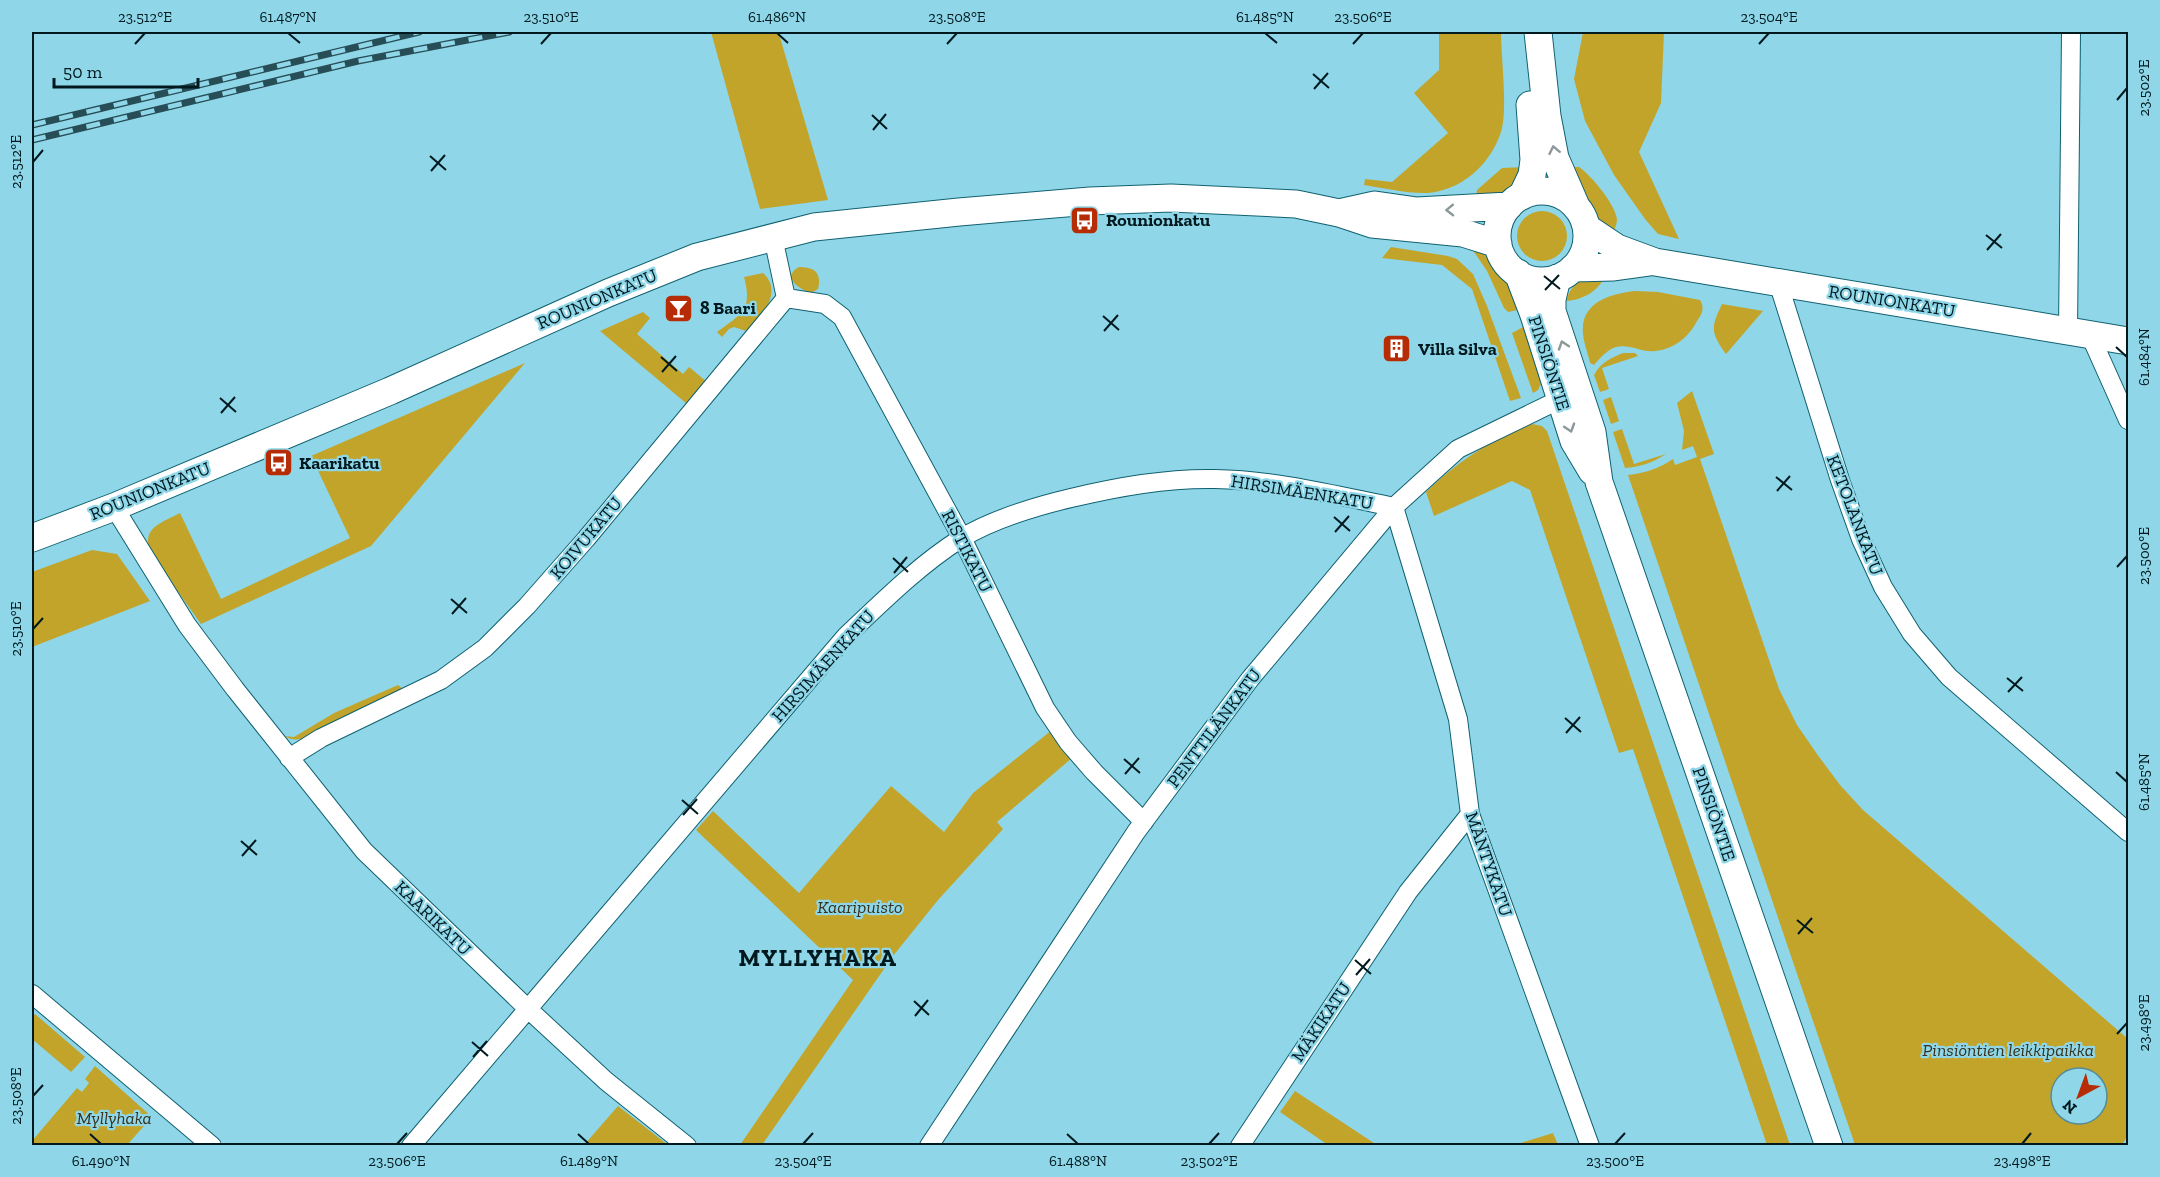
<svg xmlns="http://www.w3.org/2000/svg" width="2160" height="1177" viewBox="0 0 2160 1177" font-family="'Zilla Slab',serif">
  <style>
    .green { fill: #c2a42b; fill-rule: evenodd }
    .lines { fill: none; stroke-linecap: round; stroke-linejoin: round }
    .minor-casing { stroke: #106170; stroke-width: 20 }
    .secondary-casing { stroke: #106170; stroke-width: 29 }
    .minor { stroke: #fff; stroke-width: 18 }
    .secondary { stroke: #fff; stroke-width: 27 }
    .rail-casing { stroke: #274d56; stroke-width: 7 }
    .rail { stroke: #8fd7e8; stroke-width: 4.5; stroke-dasharray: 14; stroke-linecap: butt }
    .oneway { stroke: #8c989a }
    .ticks { fill: none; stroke: #00191f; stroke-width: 2 }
    .labels { text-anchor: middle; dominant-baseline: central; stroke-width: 4.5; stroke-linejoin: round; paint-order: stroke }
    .poi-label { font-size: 18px; font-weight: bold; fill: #00191f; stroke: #8fd7e8; text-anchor: start }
    .street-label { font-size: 18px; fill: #00191f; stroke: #8fd7e8 }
    .park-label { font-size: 18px; font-style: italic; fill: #37311d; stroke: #8fd7e8 }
    .district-label { font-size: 24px; font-weight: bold; letter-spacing: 1.5px; fill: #00191f; stroke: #8fd7e8 }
    .neatline { fill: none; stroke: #00191f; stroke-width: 2 }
    .ticks-label { font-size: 15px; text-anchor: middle; fill: #00191f }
  </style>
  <rect width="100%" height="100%" fill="#8fd7e8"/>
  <path class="green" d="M711 32H787L779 34 828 200 760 209Z
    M1439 32H1501C1501 57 1508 110 1501 132 1490 165 1462 190 1428 193 1408 194 1384 188 1364 185L1365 179 1392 182 1448 133 1414 93 1439 70Z
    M1583 32H1664L1661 103 1639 152 1679 239 1658 234 1645 219 1614 175 1585 121 1574 79Z
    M1526 167C1511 193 1504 194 1476 200L1477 190 1502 168Z
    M1570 167H1579C1591 175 1615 204 1617 219 1617 224 1615 228 1613 233 1590 218 1581 191 1570 167Z
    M1517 236a25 25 0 1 1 50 0a25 25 0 1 1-50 0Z
    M1391 247 1448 256 1457 259 1473 274 1487 306 1521 398 1510 401 1472 289 1442 265 1382 258Z
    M1472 249C1476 250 1482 250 1486 252 1504 264 1514 291 1523 309L1508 312 1504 308 1487 271Z
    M799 267C814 267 822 272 818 289L811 293C798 289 781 277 799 267Z
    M763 273C784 292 761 316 749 332L734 327 729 329 722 337 717 332C741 314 753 311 744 277Z
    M1605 276C1598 292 1582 300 1566 301 1573 279 1584 279 1605 276Z
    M1635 291 1658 292 1700 300C1705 308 1702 314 1697 321 1688 339 1669 353 1648 351 1638 350 1627 344 1616 347 1607 350 1600 358 1594 365L1590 363C1588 353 1584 344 1583 334 1580 302 1610 294 1635 291Z
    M1722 304 1763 311 1726 354C1710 332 1711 327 1722 304Z
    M643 312 650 318 637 334 683 374 689 367 707 382 687 404 600 331Z
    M1529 324 1543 380 1538 390 1533 393 1512 333Z
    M1623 353H1635L1638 356 1602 368 1609 389 1600 392 1594 375C1601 362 1611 358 1623 353Z
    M525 363 371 546 201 624 151 554C140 528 161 523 180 513L221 599 350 538 311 456Z
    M1692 391 1714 454 1700 459 1779 689 1797 725 1817 754 1840 785 1863 810 2128 1039V1135L2122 1145H1855L1628 475C1645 473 1658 469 1673 459L1675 465 1697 457 1693 446 1682 450 1684 431 1677 403ZM2061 1078H2097V1114H2061Z
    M1611 397 1619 421 1611 424 1603 400Z
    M1532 424 1542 426 1547 431 1790 1145H1767L1633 749 1619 753 1530 490 1512 481 1434 516 1426 492C1457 462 1492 439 1532 424Z
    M1622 429 1634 464 1666 454C1654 462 1640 467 1625 468L1613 432Z
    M92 550 117 554 150 601 32 647V572Z
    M398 685 404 690 309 737C300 739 294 742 285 736L294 737 334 713Z
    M1052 730 1072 758 997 822 1003 829 938 900 893 956 762 1145H740L853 980 696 830 713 811 799 893 891 786 944 832 973 793Z
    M35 1014 85 1057 71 1072 32 1039V1018Z
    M95 1066 152 1117 127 1145H32V1141L77 1088 82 1092 89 1083 85 1079Z
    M1295 1091 1377 1145H1328L1280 1112Z
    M618 1106 668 1145H584Z
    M1553 1133 1558 1145H1514Z"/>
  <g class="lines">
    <defs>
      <path id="minor" d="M1778 282 1840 480 1861 539 1883 587 1912 634 1949 677 2128 832
        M786 298 825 304 842 317 962 538 1045 708 1068 742 1094 772 1144 822
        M2068 331 2071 32
        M2090 335 2128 420
        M114 507 187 625 235 689 364 851 527 1008 606 1081 687 1146
        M1394 507 1458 719 1470 814 1590 1146
        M289 758 321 738 441 680 485 648 527 606 586 539 786 298 773 237
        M32 994 212 1146
        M411 1146 846 636C882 602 918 566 960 539 993 519 1033 507 1071 498 1118 487 1166 478 1215 479 1275 480 1335 495 1394 507
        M929 1146 1136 832 1250 679 1394 507 1458 449 1571 394
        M1240 1146 1408 892 1470 814"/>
      <path id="secondary" d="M1538 32 1547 116 1555 158 1575 204
        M1497 236a45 45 0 1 1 90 0a45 45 0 1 1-90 0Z
        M1522 196 1532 175 1534 160 1530 105
        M1339 213 1375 205 1417 211 1509 206
        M1587 228 1617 248 1655 262 2128 341
        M1573 268 1614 267 1650 262
        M1518 273 1534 315 1574 441 1592 471
        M1557 278 1552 299V311L1592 432 1599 482 1829 1146
        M32 538 114 507 390 391 608 293 697 257 814 227 959 212 1090 201 1171 198 1296 204 1339 213 1372 224 1463 233 1498 244"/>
    </defs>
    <use href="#minor" class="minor-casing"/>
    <use href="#secondary" class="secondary-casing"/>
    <use href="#minor" class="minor"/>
    <use href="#secondary" class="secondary"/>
    <defs>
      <path id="rail" d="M32 125 419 32
        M32 140 358 61 509 32"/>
    </defs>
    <use href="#rail" class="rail-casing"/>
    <use href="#rail" class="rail"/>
  </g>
  <defs><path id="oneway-chevron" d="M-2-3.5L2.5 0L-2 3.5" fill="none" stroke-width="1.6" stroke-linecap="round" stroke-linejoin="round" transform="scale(1.5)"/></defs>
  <g class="oneway">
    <use href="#oneway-chevron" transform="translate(1554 150) rotate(-102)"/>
    <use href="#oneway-chevron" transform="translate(1450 210) rotate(179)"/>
    <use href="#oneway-chevron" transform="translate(1563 345) rotate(-108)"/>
    <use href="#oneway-chevron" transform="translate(1570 428) rotate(72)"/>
  </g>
  <path class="ticks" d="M288 33 300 43M777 33 788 43M1265 33 1277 43M135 44 145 33M541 44 551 33M947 44 957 33M1353 44 1363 33M1759 44 1769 33M1313 74 1329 88M1314 89 1328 73M2117 100 2127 88M872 115 887 129M873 130 886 114M430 156 446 170M33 162 43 150M431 171 445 155M1986 235 2002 248M1987 250 2001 234M1544 276 1560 289M1545 290 1559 275M1103 316 1119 330M1104 331 1118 315M2116 347 2127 357M661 357 677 371M662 372 676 356M220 398 236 412M221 413 235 397M1776 477 1792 490M1777 491 1790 476M1334 517 1350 531M1335 532 1349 516M893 558 908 572M2117 567 2127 556M894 573 907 557M451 599 467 613M452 614 466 598M33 629 43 618M2007 678 2023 691M2008 692 2022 677M1565 718 1581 732M1566 733 1580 717M1124 759 1140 773M2116 772 2127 782M1125 774 1139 758M682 800 698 814M683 815 697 799M241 841 257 855M242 856 256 840M1797 920 1813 933M1798 934 1812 918M1355 960 1371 974M1356 975 1370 959M914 1001 929 1015M915 1016 928 1000M2117 1034 2127 1023M472 1042 488 1056M473 1057 487 1041M33 1096 43 1085M90 1134 101 1144M578 1134 589 1144M1067 1134 1078 1144M397 1144 407 1133M803 1144 813 1133M1209 1144 1219 1133M1615 1144 1625 1133M2022 1144 2031 1133"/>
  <defs>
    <symbol id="bus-square" viewBox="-11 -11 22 22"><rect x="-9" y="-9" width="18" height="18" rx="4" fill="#b62c04" stroke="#8fd7e8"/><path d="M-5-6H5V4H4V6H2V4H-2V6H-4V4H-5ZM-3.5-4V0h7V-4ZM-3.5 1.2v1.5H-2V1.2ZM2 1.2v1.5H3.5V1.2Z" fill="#fff"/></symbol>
    <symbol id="bar-square" viewBox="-11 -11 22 22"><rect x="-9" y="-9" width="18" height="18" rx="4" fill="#b62c04" stroke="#8fd7e8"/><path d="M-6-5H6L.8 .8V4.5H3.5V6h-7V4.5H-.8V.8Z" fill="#fff"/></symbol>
    <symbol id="building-square" viewBox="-11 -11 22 22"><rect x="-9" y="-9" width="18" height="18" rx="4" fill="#b62c04" stroke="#8fd7e8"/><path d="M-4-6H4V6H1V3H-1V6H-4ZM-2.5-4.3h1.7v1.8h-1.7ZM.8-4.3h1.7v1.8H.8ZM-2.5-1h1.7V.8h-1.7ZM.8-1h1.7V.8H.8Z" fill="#fff"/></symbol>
  </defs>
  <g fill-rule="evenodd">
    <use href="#bus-square" x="1068" y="204" width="33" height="33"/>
    <use href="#bar-square" x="662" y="292" width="33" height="33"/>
    <use href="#building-square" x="1380" y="332" width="33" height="33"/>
    <use href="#bus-square" x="262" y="446" width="33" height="33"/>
  </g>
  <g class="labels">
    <g class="poi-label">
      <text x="1106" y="220">Rounionkatu</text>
      <text x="700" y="308">8 Baari</text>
      <text x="1418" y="349">Villa Silva</text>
      <text x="299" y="463">Kaarikatu</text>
    </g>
    <g class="street-label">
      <text transform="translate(597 299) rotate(-23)">ROUNIONKATU</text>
      <text transform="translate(1892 301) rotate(9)">ROUNIONKATU</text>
      <text transform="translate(1549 363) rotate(72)">PINSIÖNTIE</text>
      <text transform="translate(150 491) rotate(-22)">ROUNIONKATU</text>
      <text transform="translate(1302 492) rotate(9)">HIRSIMÄENKATU</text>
      <text transform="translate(1855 515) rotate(69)">KETOLANKATU</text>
      <text transform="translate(586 538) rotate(-50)">KOIVUKATU</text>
      <text transform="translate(967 551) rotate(63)">RISTIKATU</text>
      <text transform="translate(823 666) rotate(-48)">HIRSIMÄENKATU</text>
      <text transform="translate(1214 728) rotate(-53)">PENTTILÄNKATU</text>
      <text transform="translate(1714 814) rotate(71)">PINSIÖNTIE</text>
      <text transform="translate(1489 864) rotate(71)">MÄNTYKATU</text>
      <text transform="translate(433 918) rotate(44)">KAARIKATU</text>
      <text transform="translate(1321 1022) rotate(-56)">MÄKIKATU</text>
    </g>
    <g class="park-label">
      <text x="860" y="907">Kaaripuisto</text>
      <text x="2008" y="1050">Pinsiöntien leikkipaikka</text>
      <text x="114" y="1118">Myllyhaka</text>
    </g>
    <g class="district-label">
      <text x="818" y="957">MYLLYHAKA</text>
    </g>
  </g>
  <rect width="2160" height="1177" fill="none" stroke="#8fd7e8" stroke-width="66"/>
  <g transform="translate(2079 1096) rotate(221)"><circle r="28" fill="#8fd7e8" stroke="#568b98" stroke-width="1.5"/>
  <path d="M0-4.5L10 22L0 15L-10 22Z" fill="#b62c04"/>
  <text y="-9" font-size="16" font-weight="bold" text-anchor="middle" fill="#00191f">N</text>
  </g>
  <path d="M54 78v9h144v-9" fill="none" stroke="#00191f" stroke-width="3"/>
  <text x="63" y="78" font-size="18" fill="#00191f" stroke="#8fd7e8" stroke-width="4.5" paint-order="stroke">50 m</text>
  <rect x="33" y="33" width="2094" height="1111" class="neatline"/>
  <g class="ticks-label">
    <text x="145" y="22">23.512°E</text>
    <text x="288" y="22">61.487°N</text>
    <text x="551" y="22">23.510°E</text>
    <text x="777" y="22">61.486°N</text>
    <text x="957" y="22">23.508°E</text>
    <text x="1265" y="22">61.485°N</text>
    <text x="1363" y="22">23.506°E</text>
    <text x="1769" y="22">23.504°E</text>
    <text transform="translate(2144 88) rotate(-90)" y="5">23.502°E</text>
    <text transform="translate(16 162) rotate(-90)" y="5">23.512°E</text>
    <text transform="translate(2144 357) rotate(-90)" y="5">61.484°N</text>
    <text transform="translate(2144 556) rotate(-90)" y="5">23.500°E</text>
    <text transform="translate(16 629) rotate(-90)" y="5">23.510°E</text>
    <text transform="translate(2144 782) rotate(-90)" y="5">61.485°N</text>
    <text transform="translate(2144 1023) rotate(-90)" y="5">23.498°E</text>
    <text transform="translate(16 1096) rotate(-90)" y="5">23.508°E</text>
    <text x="101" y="1166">61.490°N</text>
    <text x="397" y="1166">23.506°E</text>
    <text x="589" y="1166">61.489°N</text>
    <text x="803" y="1166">23.504°E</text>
    <text x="1078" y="1166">61.488°N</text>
    <text x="1209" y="1166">23.502°E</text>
    <text x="1615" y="1166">23.500°E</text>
    <text x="2022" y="1166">23.498°E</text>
  </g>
</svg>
